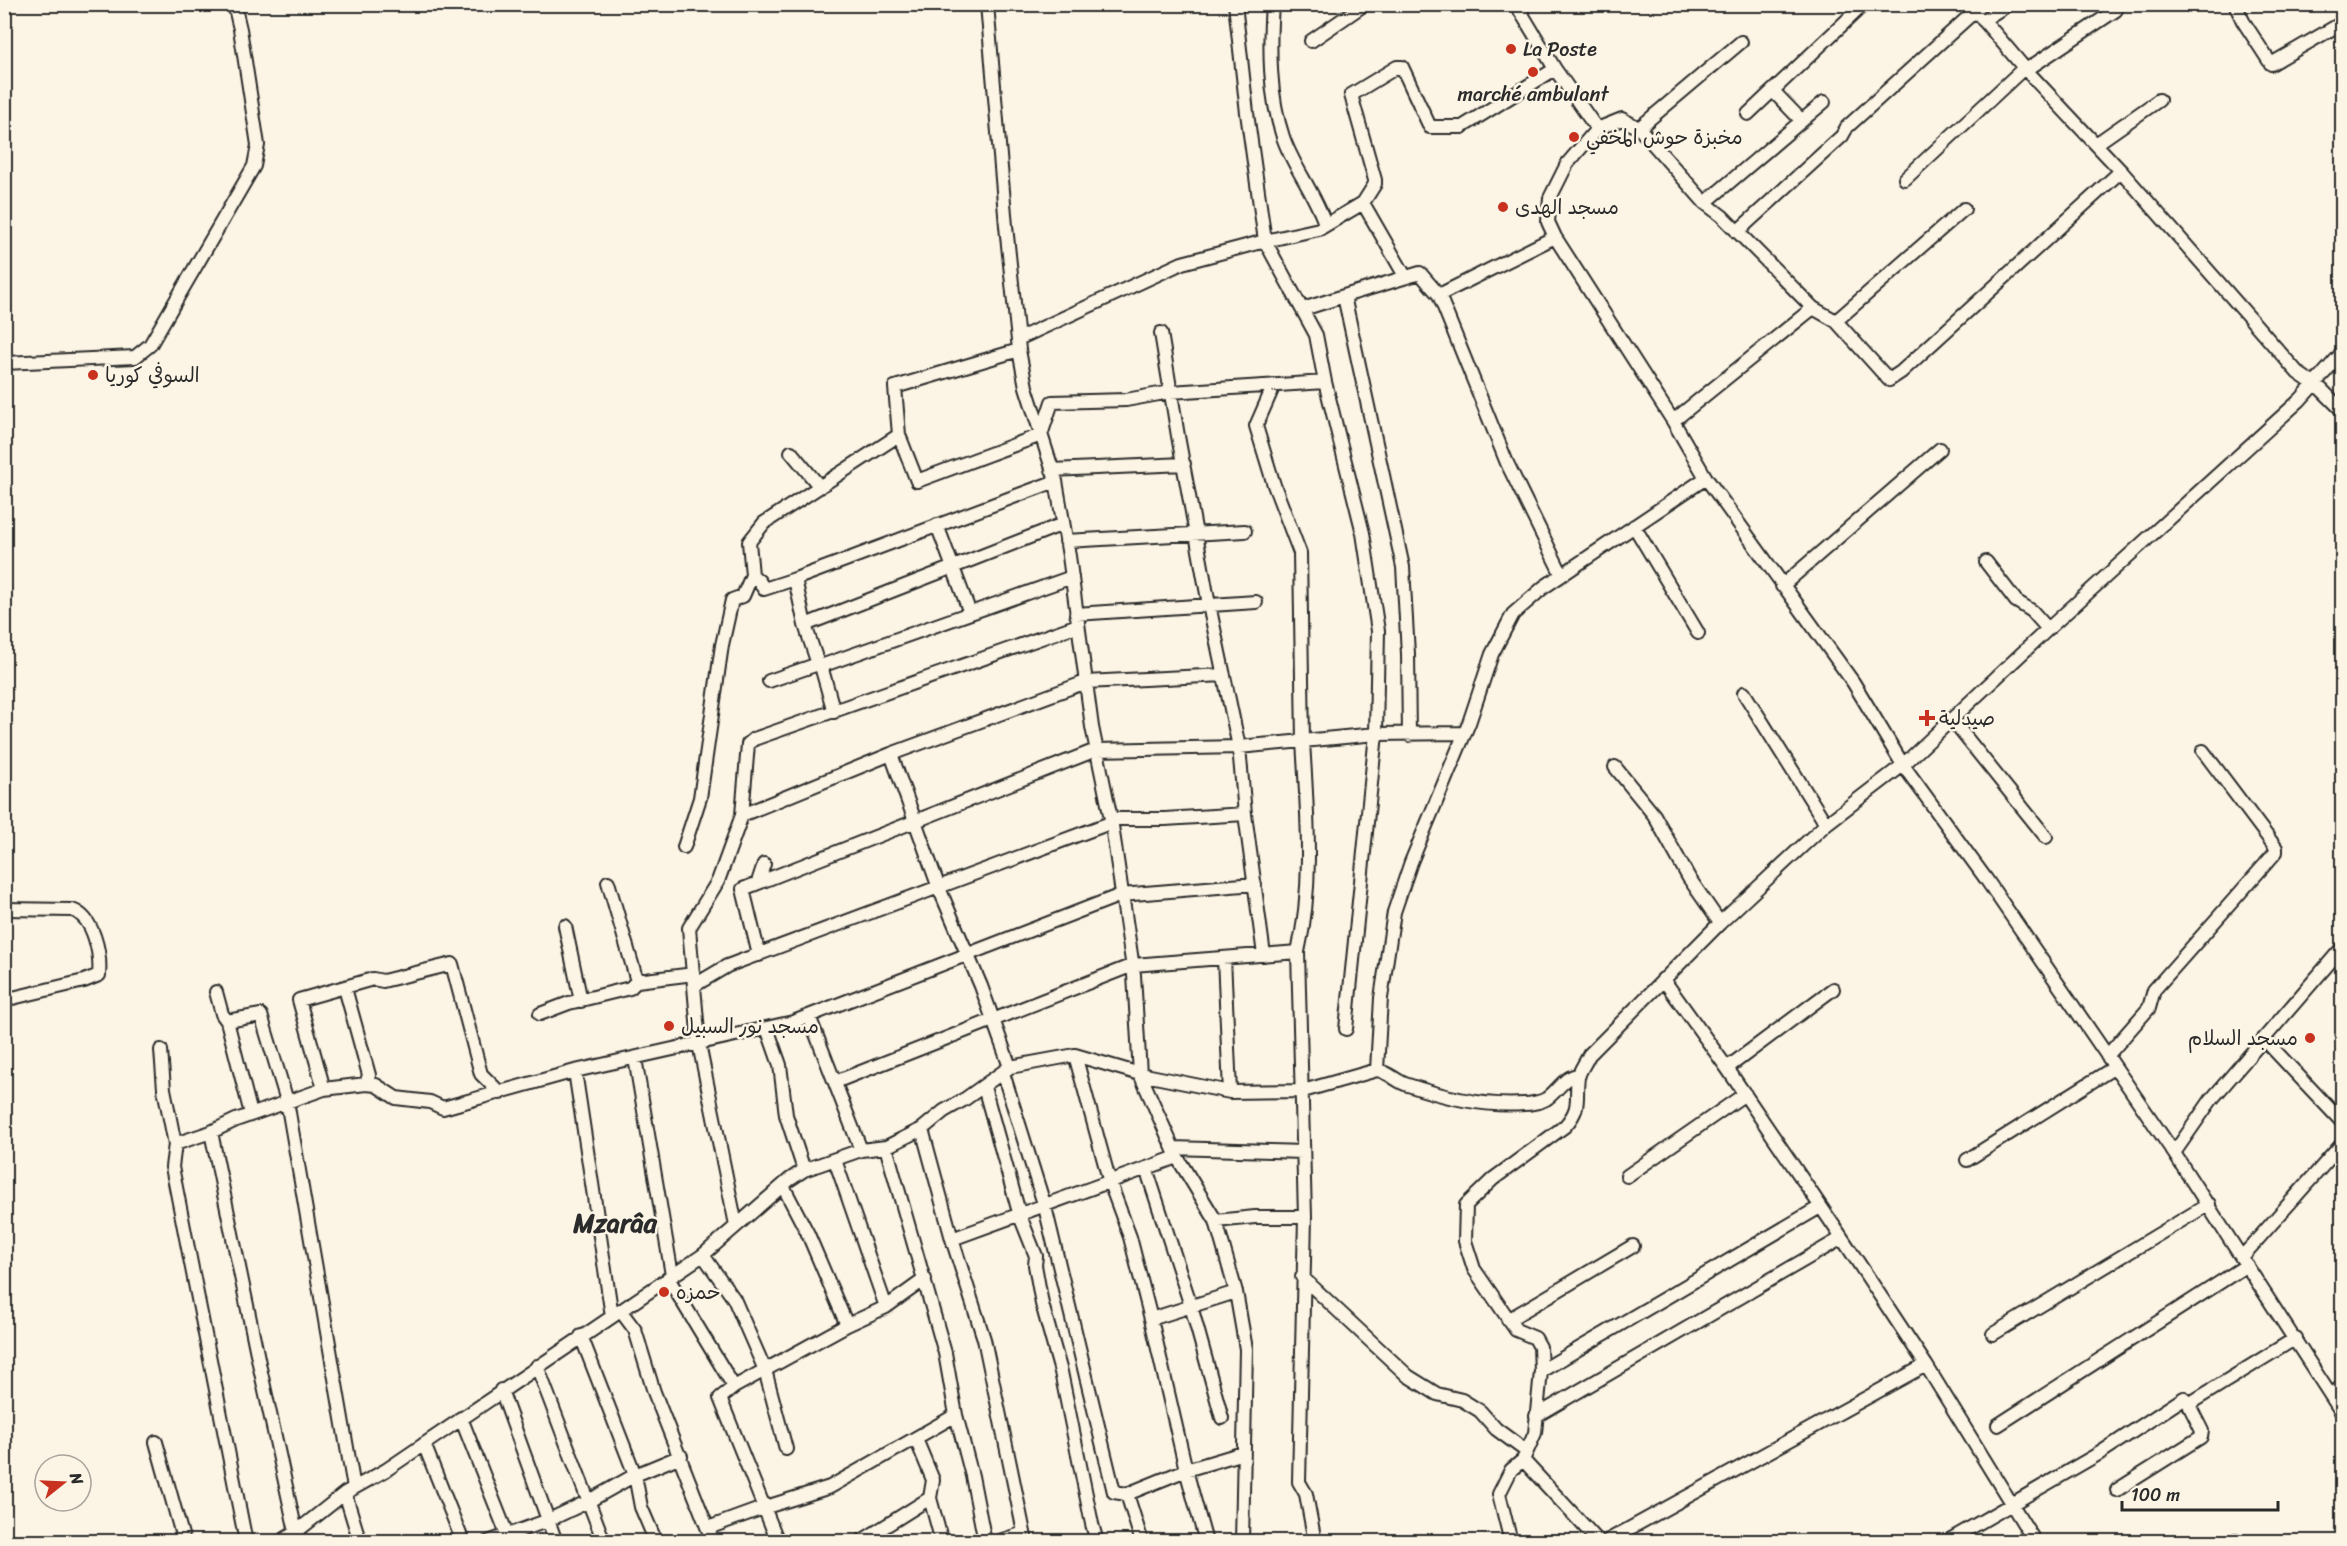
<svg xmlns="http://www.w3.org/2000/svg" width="2347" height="1546" viewBox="0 0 2347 1546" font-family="Sriracha,'Playpen Sans Arabic',sans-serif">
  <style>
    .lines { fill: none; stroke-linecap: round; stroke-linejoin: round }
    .minor-casing { stroke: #2b2b2b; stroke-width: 16 }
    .minor { stroke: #fcf5e5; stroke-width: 12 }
    .poi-dot { fill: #c8321e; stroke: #fcf5e5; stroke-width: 2 }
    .labels { text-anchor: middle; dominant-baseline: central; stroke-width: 5; stroke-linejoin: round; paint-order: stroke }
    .poi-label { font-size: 20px; fill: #2b2b2b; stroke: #fcf5e5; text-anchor: start }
    .district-label { font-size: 26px; font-weight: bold; fill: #2b2b2b; stroke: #fcf5e5 }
  </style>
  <rect width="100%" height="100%" fill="#fcf5e5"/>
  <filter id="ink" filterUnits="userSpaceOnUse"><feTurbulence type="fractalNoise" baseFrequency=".0167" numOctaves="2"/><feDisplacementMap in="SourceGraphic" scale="12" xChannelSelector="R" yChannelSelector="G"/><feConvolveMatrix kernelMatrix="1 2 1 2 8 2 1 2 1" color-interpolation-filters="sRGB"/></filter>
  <g filter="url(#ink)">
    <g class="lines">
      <defs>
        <path id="minor" d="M987 4 1006 226 1019 350 1026 387 1056 481 1069 556 1092 727 1111 819 1134 975 1140 1074 1177 1157 1216 1221 1236 1292 1246 1349 1242 1542
          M1235 4 1247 113 1265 241 1319 229 1363 203 1375 184V180L1351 95 1397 67H1402L1430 127H1462L1555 69
          M1272 4C1269 48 1269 95 1283 137 1293 167 1315 193 1325 224
          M1516 4 1555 69 1597 129
          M1970 4 2026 70 2121 171 2298 373 2321 389 2342 410
          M2235 4 2243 21 2271 64 2342 23
          M1983 20 2009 4
          M1311 41 1365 4
          M2026 70 2116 10
          M1773 91 1802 121
          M1748 114 1864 4
          M1639 128 1741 42
          M2096 144 2159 100
          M2121 171 1901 372 1889 380 1836 321 1813 308 1722 216 1705 203 1639 128 1622 119 1597 129 1567 164 1550 198 1548 222 1555 237 1673 421 1706 478 1853 682 1903 765 1986 879 2174 1153 2342 1413
          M1905 179 2024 68
          M1363 203 1405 276
          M1705 203 1824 102
          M1737 232 1842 136 1847 127 1975 11
          M1439 295 1507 463 1562 575
          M1344 296 1420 273 1439 295 1555 237
          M1303 309 1344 296 1403 567 1408 654 1409 735
          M1836 321 1964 209
          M1161 333 1178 436 1209 605 1239 747 1245 814 1264 955
          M4 363 135 357 150 345 254 166 258 145 240 29 234 4
          M1325 382 1363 533 1378 631 1376 734 1346 1029
          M1673 421 1813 308
          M899 435 895 387 1019 350
          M791 452 820 487
          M1052 470 1184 464
          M1063 524 805 625 818 664 821 666 1072 577
          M937 525 970 613
          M1634 526 1698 633
          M1066 541 1245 531
          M1986 562 2016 601 2032 611 2048 629
          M752 575 759 581 764 589 795 579
          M1782 586 1940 449
          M1076 614 1256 602
          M805 625 795 579 1056 481
          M821 666 834 712
          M769 681 818 664
          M1744 693 1826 824
          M1952 720 2046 837
          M891 754 939 888 981 986 1010 1067
          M1615 767 1654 815 1689 878 1720 923
          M742 815 891 754 1086 682 1224 675
          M1111 819H1165L1245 814
          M684 847 700 798 722 645 732 600 743 596 752 575 749 542 764 523 899 435 917 481 1041 435 1052 402 1126 400 1170 392 1325 382 1316 335 1265 241 1182 263 1018 339
          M608 882 637 981
          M758 882 764 864
          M4 909 72 910C94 917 101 954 99 975L84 981 4 1000
          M565 926 581 1001
          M759 955 743 889 1096 750 1239 747 1303 741 1300 553 1274 485 1256 426 1274 385
          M1224 958 1230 1092
          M1663 979 1727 1068 1842 1238 1926 1365 2035 1542
          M695 985 727 966 1110 823
          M345 988 369 1075 366 1084
          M216 992 222 1014 227 1021 251 1114
          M540 1014 569 1003 630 988 637 981 694 974
          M809 1016 861 1150
          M227 1021 261 1015 287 1101 354 1488
          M767 1028 780 1065 786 1115 804 1170
          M2264 1039 2342 1122
          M161 1050 164 1089 175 1144
          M1075 1055 1110 1183 1130 1237 1151 1319 1186 1470 1206 1542
          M2107 1056 2149 1008 2154 990 2276 852V848L2203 751
          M635 1058 672 1275
          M1727 1068 1833 989
          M1377 1070 1381 998 1394 912 1411 862 1469 723 1492 654 1513 614 1544 587 1706 478
          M575 1071 612 1316
          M1003 1073 1045 1207 1114 1492 1127 1494 1186 1470 1243 1453
          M835 1082 1133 965 1298 952
          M984 1087 1020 1216 1036 1256 1035 1265 1042 1304 1061 1372 1092 1524 1097 1542
          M324 1089 299 1000 373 979 383 981 452 964 481 1074 500 1093
          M922 1129 952 1239 984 1339 1026 1542
          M211 1132 260 1368 296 1532 301 1542
          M886 1147 945 1353 956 1415 972 1476 985 1542
          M1173 1148 1303 1152
          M2174 1153 2211 1100 2342 948
          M835 1160 886 1307
          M1967 1160 2115 1067
          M1146 1168 1191 1306 1222 1418
          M1627 1176 1745 1094
          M783 1186 808 1234 847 1325
          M1216 1221 1255 1217H1305
          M736 1225 699 1044 689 928 718 881 742 815 748 744 754 739 1078 625
          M952 1239 1177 1157
          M703 1255 734 1299 765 1370 786 1449
          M2242 1257 2342 1144
          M1302 1277 1408 1376 1437 1394 1462 1400 1480 1411 1496 1429 1526 1451
          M668 1278 734 1387 720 1398 778 1542
          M620 1310 635 1330 654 1392 713 1542
          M1151 1319 1236 1292
          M1508 1320 1633 1246
          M1993 1334 2209 1204
          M581 1336 635 1475 641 1507 656 1542
          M537 1366 604 1542
          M1541 1371 1820 1207
          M734 1387 847 1325 886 1307 925 1279
          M501 1390 556 1542
          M2331 1396 2342 1386
          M1536 1416 1842 1238
          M461 1418 510 1542
          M1998 1425 2247 1265
          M916 1439 933 1480 930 1498 942 1542
          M156 1442 184 1542
          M424 1444 463 1542
          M1523 1460 1599 1542
          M2117 1490 2201 1437 2202 1431 2190 1407 2192 1402 2296 1338
          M345 1493 360 1542
          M1127 1494 1142 1542
          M708 1528 763 1508 830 1487 956 1415
          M246 1542 172 1167 175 1144 211 1132 236 1120 324 1089 366 1084 376 1085 396 1098 430 1102 443 1108 575 1071 793 1022 1121 895 1255 884
          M280 1542 296 1532 345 1493 386 1470 703 1255 789 1180 804 1170 861 1150 886 1147 922 1129 944 1111 965 1099 1010 1067 1075 1055 1140 1074 1230 1092 1303 1091 1377 1070C1388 1072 1395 1080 1405 1084 1443 1097 1483 1107 1524 1104 1530 1104 1541 1102 1546 1099 1558 1091 1564 1076 1579 1075
          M488 1542 549 1520 589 1501 635 1475 681 1456
          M860 1542 930 1498
          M996 1542 1024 1533
          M1315 1542 1306 1494 1299 1482 1305 1217 1298 952C1314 883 1307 812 1303 741L1376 734 1465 733
          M1511 1542 1499 1494 1511 1470 1523 1460 1535 1433 1541 1371 1540 1347 1535 1338 1516 1330 1474 1269 1465 1241 1466 1205 1493 1179 1565 1126C1582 1107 1575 1099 1578 1077 1580 1070 1586 1062 1589 1055L1720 923 1826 824 1903 765 2048 629 2300 400 2342 353
          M1605 1542 1926 1365
          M1946 1542 2100 1453 2184 1398 2190 1405
          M2233 1542 2236 1540"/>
      </defs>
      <use href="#minor" class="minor-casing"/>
      <use href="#minor" class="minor"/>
    </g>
  </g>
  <g class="poi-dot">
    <circle cx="1511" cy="49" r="6"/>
    <circle cx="1533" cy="72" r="6"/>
    <circle cx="1574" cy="137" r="6"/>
    <circle cx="1503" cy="207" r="6"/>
    <circle cx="93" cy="375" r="6"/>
    <path d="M1924 709h6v6h6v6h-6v6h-6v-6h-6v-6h6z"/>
    <circle cx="669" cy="1026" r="6"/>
    <circle cx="2310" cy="1038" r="6"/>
    <circle cx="664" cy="1292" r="6"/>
  </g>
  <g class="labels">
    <g class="poi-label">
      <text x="1523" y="49">La Poste</text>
      <text x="1533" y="94" text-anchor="middle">marché ambulant</text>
      <text x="1586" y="137">مخبزة حوش المخفي</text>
      <text x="1515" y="207">مسجد الهدى</text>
      <text x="105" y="375">السوفي كوريا</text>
      <text x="1939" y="718">صيدلية</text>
      <text x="681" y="1026">مسجد نور السبيل</text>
      <text x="2298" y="1038" text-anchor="end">مسجد السلام</text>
      <text x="676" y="1292">حمزه</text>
    </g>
    <g class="district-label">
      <text x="615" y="1223">Mzarâa</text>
    </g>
  </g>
  <rect width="2347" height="1546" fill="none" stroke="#fcf5e5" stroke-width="24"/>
  <rect x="12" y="12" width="2323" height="1522" fill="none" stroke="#2b2b2b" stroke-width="2" filter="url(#ink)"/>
  <g transform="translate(63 1483) rotate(72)"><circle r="28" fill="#fcf5e5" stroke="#a8a49b" stroke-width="1.5"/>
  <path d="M0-4.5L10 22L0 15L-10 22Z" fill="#c8321e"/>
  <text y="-9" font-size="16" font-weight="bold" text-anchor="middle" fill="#2b2b2b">N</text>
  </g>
  <path d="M2122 1501v9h156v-9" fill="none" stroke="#2b2b2b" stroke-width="3"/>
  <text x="2131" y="1501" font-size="18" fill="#2b2b2b" stroke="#fcf5e5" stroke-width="4.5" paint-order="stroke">100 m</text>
</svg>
